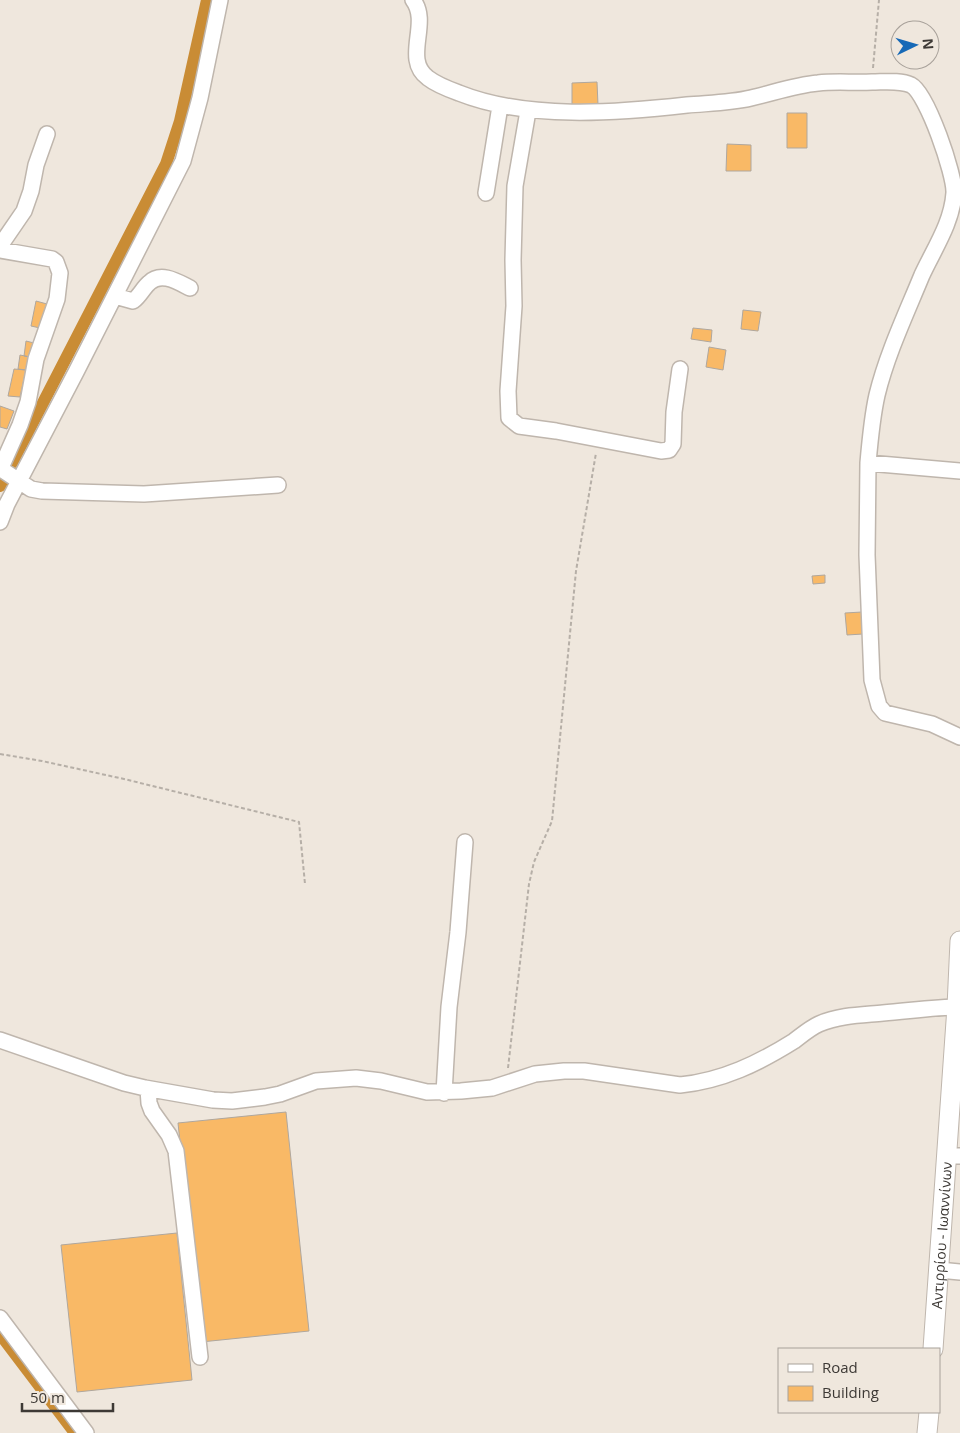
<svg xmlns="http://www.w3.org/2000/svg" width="960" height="1433" viewBox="0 0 960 1433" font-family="'Open Sans',sans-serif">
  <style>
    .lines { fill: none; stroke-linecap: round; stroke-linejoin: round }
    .canal { stroke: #c98c35; stroke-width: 12 }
    .building { fill: #f9b966; stroke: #afa79e }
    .minor-casing { stroke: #bfb6ad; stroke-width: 18 }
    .major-casing { stroke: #bfb6ad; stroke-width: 21 }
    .path { stroke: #b6afa7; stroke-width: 2; stroke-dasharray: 4 2.5; stroke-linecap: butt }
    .minor { stroke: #fff; stroke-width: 15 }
    .major { stroke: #fff; stroke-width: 19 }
    .labels { text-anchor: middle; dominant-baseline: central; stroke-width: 4.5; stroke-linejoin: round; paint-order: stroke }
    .street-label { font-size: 14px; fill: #3d3935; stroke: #efe7dd }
  </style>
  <rect width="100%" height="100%" fill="#efe7dd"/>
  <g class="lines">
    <path class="canal" d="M12 463 166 164 180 121 207 0
      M0 486 5 477
      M0 1334 75 1433"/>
  </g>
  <path class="building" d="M597 82 598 105 572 106V83Z
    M787 113H807V148H787Z
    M727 144 751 145V171H726Z
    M36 301 47 304 40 328 31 326Z
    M743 310 761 312 758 331 741 329Z
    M693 328 712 330 711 342 691 339Z
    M26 341 34 343 30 357 24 356Z
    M709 347 726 350 723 370 706 367Z
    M20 355 30 357 26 370 18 369Z
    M14 369 26 370 20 397 8 396Z
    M0 406 14 411 7 429 0 427Z
    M825 575V583L813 584 812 576Z
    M862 612 863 634 847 635 845 613Z
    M286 1112 309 1331 201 1342 178 1123Z
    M177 1233 192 1380 77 1392 61 1245Z"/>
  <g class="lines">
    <defs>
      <path id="minor" d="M413 0C431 23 402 59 428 78 437 85 448 89 459 93 527 120 616 113 687 105 709 103 730 103 751 98 773 93 795 85 818 83 836 81 854 83 872 82 884 82 900 80 911 85 927 93 955 175 954 193 952 223 934 249 922 275 906 314 887 354 877 395 872 417 870 440 868 463L960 471
        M528 111 515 186 513 260 514 306 508 391 509 418 519 426 556 431 661 451 669 450 673 444 674 412 680 369
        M486 193 500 106
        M0 246 24 211 31 191 36 165 47 134
        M0 250 52 259 56 262 60 273 57 299 36 359 28 402 20 425 0 470
        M115 296 133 301C140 296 143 288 149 283 161 271 178 282 190 288
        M868 463 867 555 872 680 879 706 885 713 932 724 960 737
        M1 469 31 489 42 491 144 494 278 485
        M0 522 7 504 76 372 183 161 200 98 220 0
        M0 1040 124 1083 145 1088 213 1100 232 1101 265 1097 280 1094 316 1081 356 1078 381 1081 427 1092 461 1091 492 1088 535 1074 564 1071H584L680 1085C722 1081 759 1063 794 1041 802 1035 810 1028 819 1024 840 1015 862 1015 883 1013 909 1011 934 1007 960 1007
        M148 1089 149 1103 152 1111 169 1135 176 1151 200 1357
        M444 1093 449 1007 458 932 465 842
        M947 1156H960
        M939 1270 960 1272
        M0 1318 86 1433"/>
      <g id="major">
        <path id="s1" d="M933 1349 957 1007 960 941"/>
        <path d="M927 1433 929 1412"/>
      </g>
    </defs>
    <use href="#minor" class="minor-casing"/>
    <use href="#major" class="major-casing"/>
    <path class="path" d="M873 68 879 0
      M0 754 42 761 124 779 299 822 305 884
      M508 1068 529 884 534 862 552 821 576 571 596 453"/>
    <use href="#minor" class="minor"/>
    <use href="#major" class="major"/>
  </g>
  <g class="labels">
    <g class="street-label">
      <text stroke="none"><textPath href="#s1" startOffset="114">Αντιρρίου - Ιωαννίνων</textPath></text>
    </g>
  </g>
  <rect x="778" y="1348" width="162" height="65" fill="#efe7dd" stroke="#a8a19a"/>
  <rect x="788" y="1364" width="25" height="8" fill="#ffffff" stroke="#a8a19a"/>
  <text x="822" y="1373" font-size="15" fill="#3d3935">Road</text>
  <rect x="788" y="1386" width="25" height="15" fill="#f9b966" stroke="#a8a19a"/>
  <text x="822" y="1398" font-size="15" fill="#3d3935">Building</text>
  <g transform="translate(915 45) rotate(85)"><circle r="24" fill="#efe7dd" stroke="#a8a19a"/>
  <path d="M0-4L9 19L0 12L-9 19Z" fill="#1669b7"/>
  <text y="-8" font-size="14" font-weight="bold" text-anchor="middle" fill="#3d3935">N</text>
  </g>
  <path d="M22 1403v8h91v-8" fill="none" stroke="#3d3935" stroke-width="2.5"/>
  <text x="30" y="1403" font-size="15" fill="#3d3935" stroke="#efe7dd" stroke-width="4" paint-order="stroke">50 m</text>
</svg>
